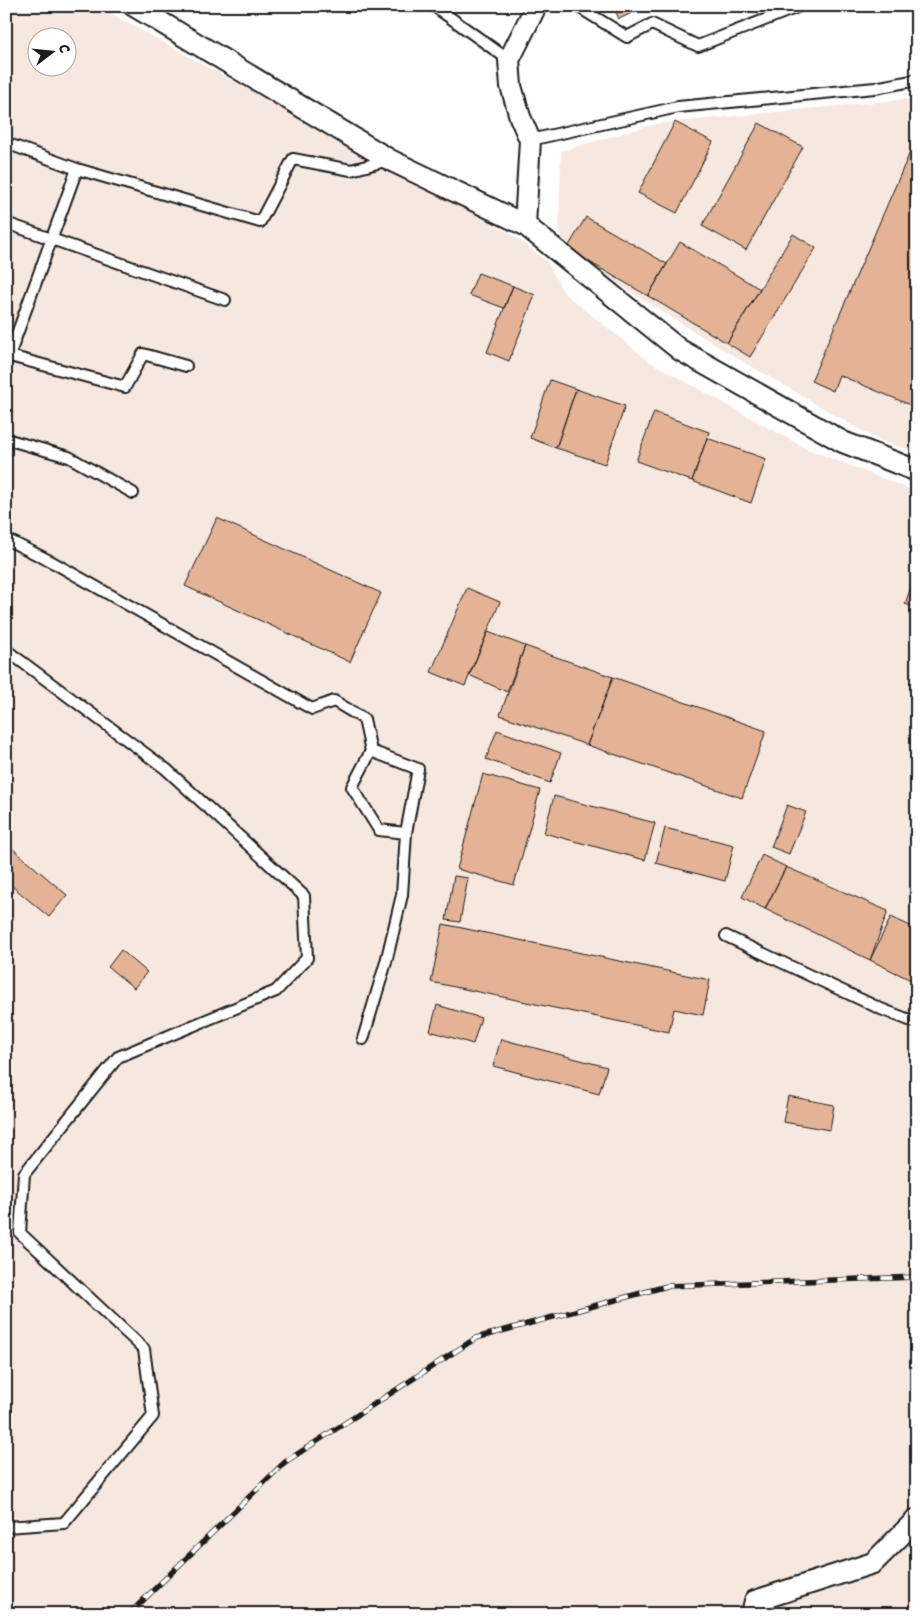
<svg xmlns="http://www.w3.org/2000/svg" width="923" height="1620" viewBox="0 0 923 1620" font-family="'Shantell Sans',sans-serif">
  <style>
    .built { fill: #f7e8df; fill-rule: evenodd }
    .building { fill: #e4b395; stroke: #1c1c1c }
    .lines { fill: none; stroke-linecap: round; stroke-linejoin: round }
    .lane-casing { stroke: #1c1c1c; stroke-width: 14 }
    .street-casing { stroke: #1c1c1c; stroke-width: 24 }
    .lane { stroke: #fff; stroke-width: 10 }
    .street { stroke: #fff; stroke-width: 20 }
    .rail-casing { stroke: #1c1c1c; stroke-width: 5.5 }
    .rail { stroke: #fff; stroke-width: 4; stroke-dasharray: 11; stroke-linecap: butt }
  </style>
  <rect width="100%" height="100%" fill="#fff"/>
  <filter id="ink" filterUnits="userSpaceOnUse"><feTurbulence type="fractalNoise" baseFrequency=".02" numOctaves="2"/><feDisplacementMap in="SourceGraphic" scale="10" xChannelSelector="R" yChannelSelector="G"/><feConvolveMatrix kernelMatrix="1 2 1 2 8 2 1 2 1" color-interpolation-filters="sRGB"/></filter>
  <g filter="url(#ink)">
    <path class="built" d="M6 6H97L511 234 547 261 564 293 650 362 807 449 917 492V1614H6ZM38 38H68V68H38Z
      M917 98V452L878 440 730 354 565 251 559 230 561 151 655 124Z"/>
    <path class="building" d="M613 6H647L619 19Z
      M675 122 713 142 677 213 638 193Z
      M759 123 803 147 746 250 702 226Z
      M917 136V403L915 407 839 375 833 391 811 381Z
      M586 217 667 264 648 296 567 249Z
      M793 234 816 248 750 357 727 343Z
      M680 242 760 289 727 343 648 296Z
      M478 273 513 286 504 308 469 295Z
      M513 286 535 295 509 361 487 352Z
      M550 380 576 389 556 448 530 438Z
      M576 389 625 406 605 464 556 448Z
      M654 412 709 432 692 481 636 461Z
      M707 438 766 459 751 503 692 481Z
      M217 518 381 593 350 662 185 586Z
      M917 570V608L905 604Z
      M467 588 500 602 465 686 431 672Z
      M488 632 525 646 507 692 469 675Z
      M525 646 613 677 587 745 500 715Z
      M613 677 766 731 742 798 587 745Z
      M497 730 561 753 550 783 486 759Z
      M483 774 540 790 514 885 457 869Z
      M554 796 655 823 645 860 544 833Z
      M787 805 806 812 789 854 771 847Z
      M665 828 734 845 725 881 656 863Z
      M6 843 67 895 49 917 6 881Z
      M762 855 786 867 765 909 742 897Z
      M786 867 888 911 870 960 765 909Z
      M454 876 468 878 460 922 446 920Z
      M891 917 917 929V983L870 960Z
      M443 924 710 980 703 1015 674 1009 669 1032 431 982Z
      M121 950 147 972 134 988 108 967Z
      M437 1005 481 1018 473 1044 430 1031Z
      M501 1039 607 1067 599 1094 493 1066Z
      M788 1096 834 1105 830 1130 783 1122Z"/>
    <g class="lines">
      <defs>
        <path id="lane" d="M434 6 509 60
          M577 6 627 37 652 24 698 46 800 6
          M530 140 678 107 875 88 917 80
          M6 143 77 169 260 222 293 159 351 170 389 160
          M6 223 225 300
          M6 355 125 387 143 354 186 366
          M9 356 77 169
          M6 439 69 457 133 493
          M6 539 54 563 312 709 334 701 364 719 371 751 352 787 379 830 406 833 418 769 371 751
          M6 650 166 769 304 896 307 958 276 991 118 1057 24 1174 20 1233 144 1349 153 1416 64 1523 6 1527
          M726 936 881 1009 917 1023
          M363 1039 386 962 402 895 406 833"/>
        <path id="street" d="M134 6 390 160 525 225 680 350 843 442 917 471
          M525 225 530 140 520 117 511 86 509 60 536 6
          M752 1614 755 1601 873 1563 917 1519"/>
      </defs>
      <use href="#lane" class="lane-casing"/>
      <use href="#street" class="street-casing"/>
      <use href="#lane" class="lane"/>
      <use href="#street" class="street"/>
      <defs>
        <path id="rail" d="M129 1614 285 1462 476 1338 667 1286 917 1277"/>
      </defs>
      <use href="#rail" class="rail-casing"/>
      <use href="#rail" class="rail"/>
    </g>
  </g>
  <rect width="923" height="1620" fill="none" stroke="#fff" stroke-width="25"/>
  <rect x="12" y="12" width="898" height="1595" fill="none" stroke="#1c1c1c" stroke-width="2" filter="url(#ink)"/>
  <g transform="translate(52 52) rotate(74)"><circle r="24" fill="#ffffff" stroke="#a4a4a4"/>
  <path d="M0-4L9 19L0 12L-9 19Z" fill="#1c1c1c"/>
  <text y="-8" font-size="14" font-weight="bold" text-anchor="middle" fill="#1c1c1c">С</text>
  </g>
</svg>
